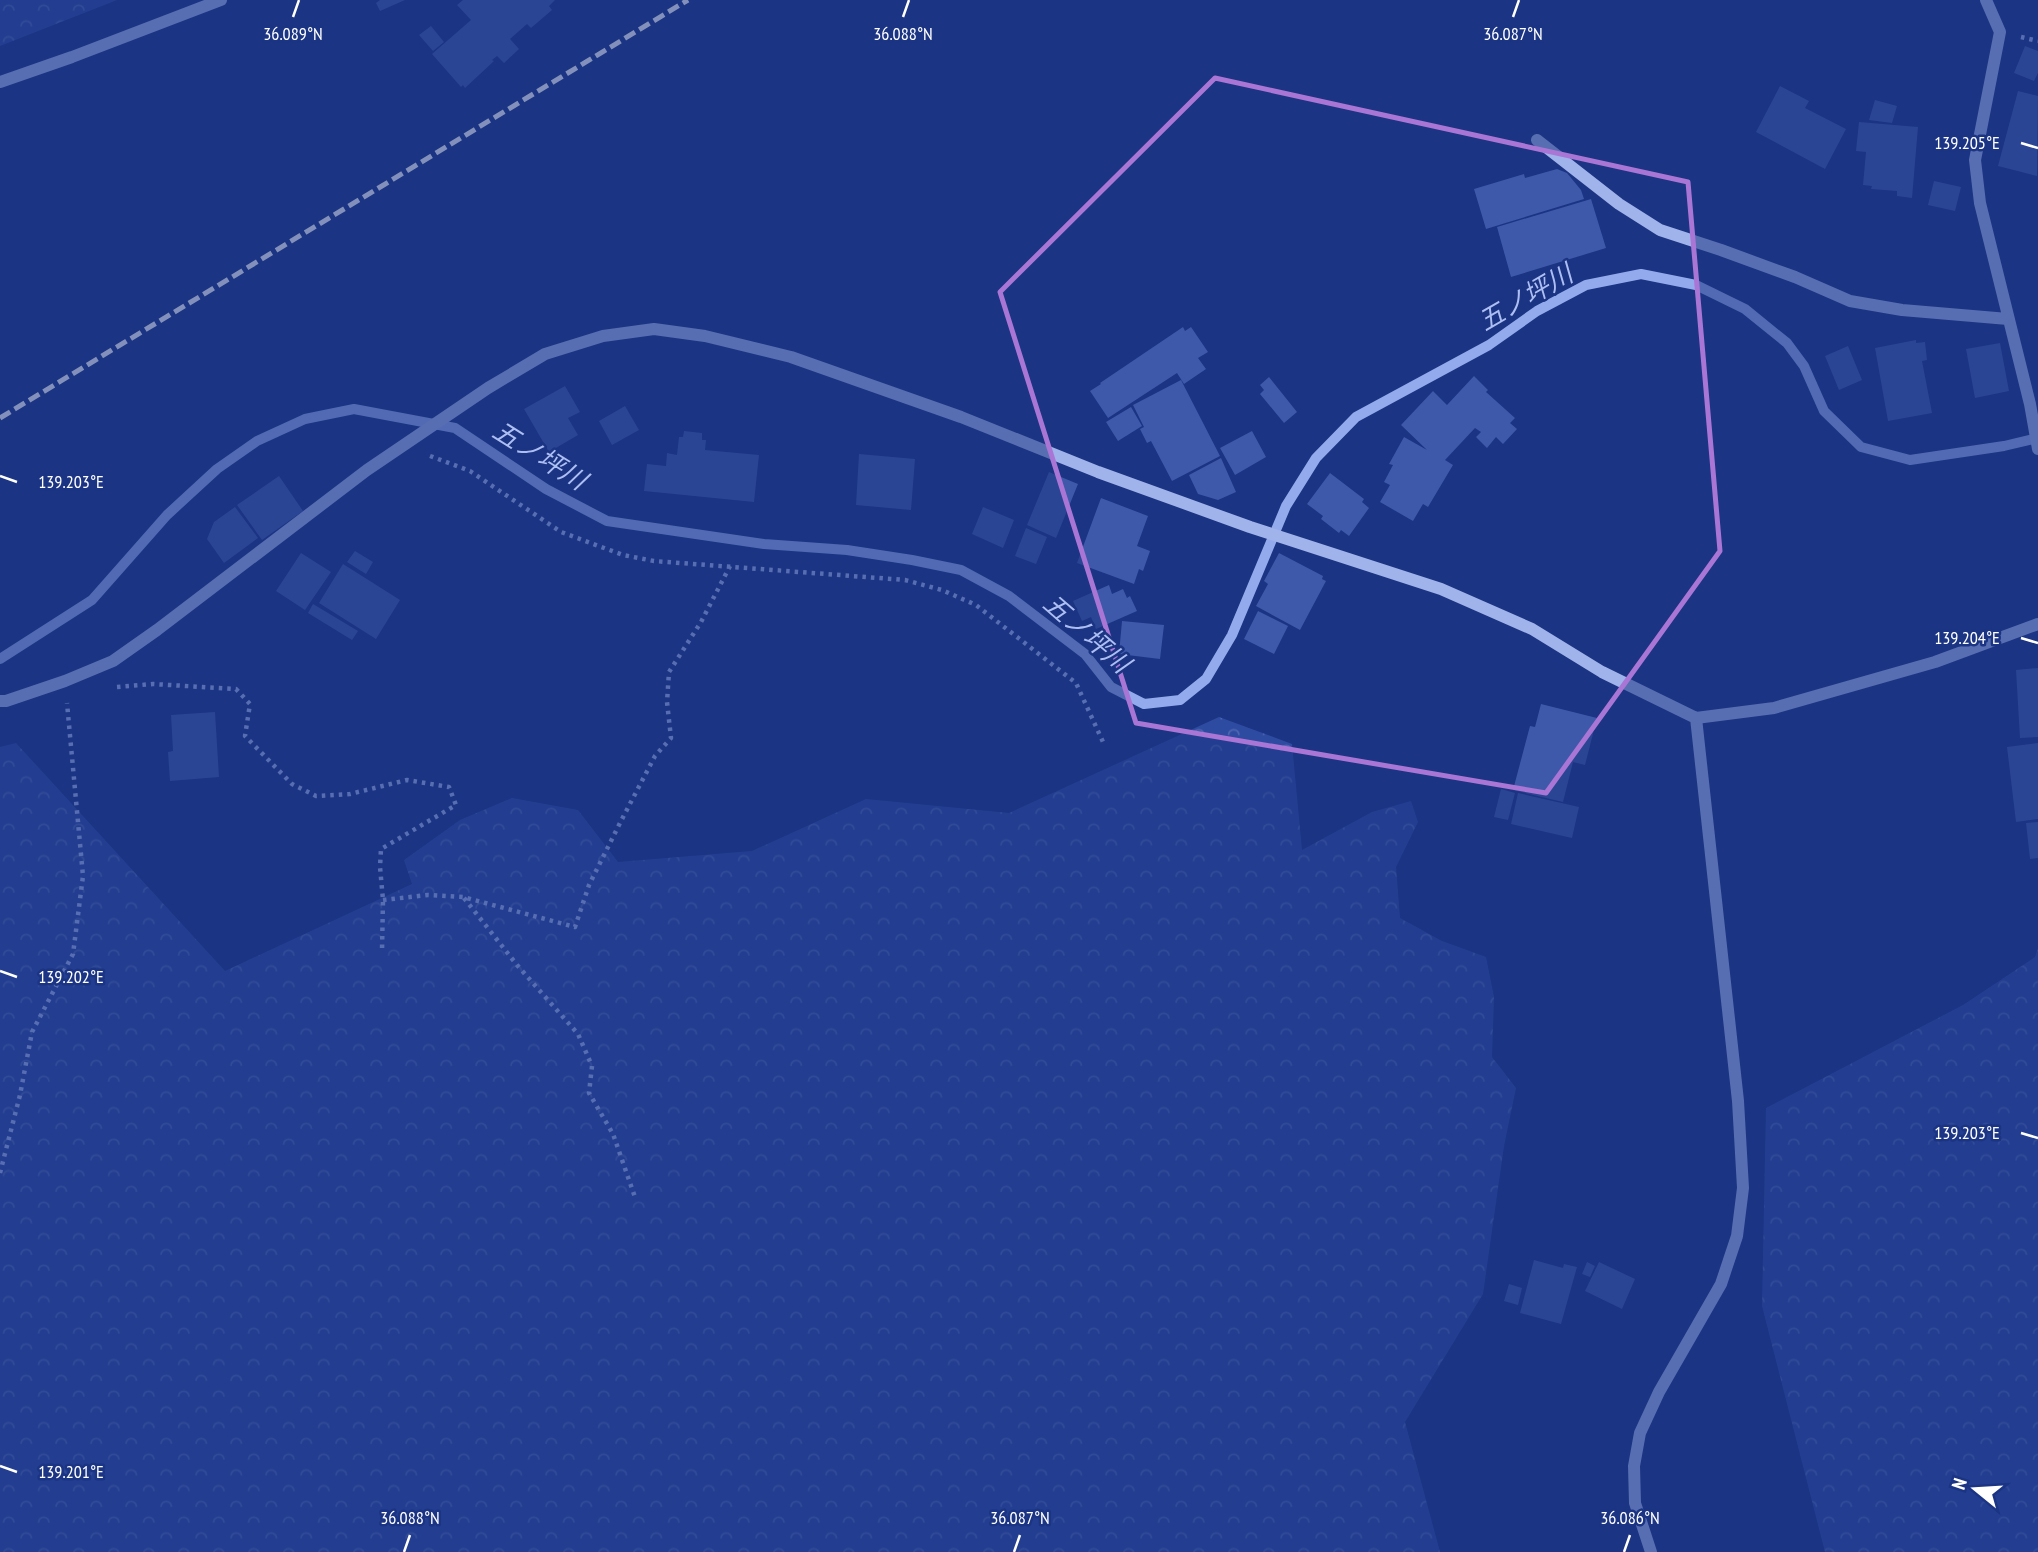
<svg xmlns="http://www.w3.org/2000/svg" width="2038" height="1552" viewBox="0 0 2038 1552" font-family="'PT Sans Narrow','Noto Sans JP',sans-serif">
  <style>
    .forest { fill: url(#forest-crowns) }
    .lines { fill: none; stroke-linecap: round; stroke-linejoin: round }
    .stream { stroke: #93abed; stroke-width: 10 }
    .building { fill: #3f59aa }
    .path { stroke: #a0b3eb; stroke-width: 4.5; stroke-dasharray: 3.5 5; stroke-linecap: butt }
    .minor { stroke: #a0b3eb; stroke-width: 12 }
    .rail { stroke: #fff; stroke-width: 5; stroke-dasharray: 12 5; stroke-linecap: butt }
    .marked { fill: none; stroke: #a976d5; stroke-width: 5; stroke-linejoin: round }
    .ticks { fill: none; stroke: #fff; stroke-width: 2.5 }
    .labels { text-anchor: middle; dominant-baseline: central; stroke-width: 5; stroke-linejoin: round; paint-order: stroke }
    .water-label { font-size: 26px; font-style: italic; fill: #acbef2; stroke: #1b3483 }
    .ticks-label { font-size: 18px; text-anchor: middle; fill: #fff; stroke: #1b3483; stroke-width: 5; stroke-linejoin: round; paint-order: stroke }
  </style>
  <defs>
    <pattern id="forest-crowns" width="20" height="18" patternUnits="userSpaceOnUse" patternTransform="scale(1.75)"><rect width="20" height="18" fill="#2e4ba2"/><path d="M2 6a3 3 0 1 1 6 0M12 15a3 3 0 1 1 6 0" fill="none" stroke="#4d66b0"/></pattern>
  </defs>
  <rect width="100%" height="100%" fill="#1b3483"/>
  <path class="forest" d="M0 0H117L0 46Z
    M1219 717 1292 744 1302 850 1372 812 1411 801 1418 822 1396 867 1400 918 1442 941 1486 957 1494 997 1492 1057 1516 1088 1504 1146 1483 1294 1405 1422 1440 1552H0V747L16 743 225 971 412 884 404 860 460 820 512 798 578 810 618 862 752 851 866 799 1009 813Z
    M2038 948V1552H1825L1762 1306 1766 1108 1963 1005 2035 957Z"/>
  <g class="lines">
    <path class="stream" d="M0 659 92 600 167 515 217 469 257 441 305 419 354 409 455 428 546 489 607 521 764 544 847 550 912 560 961 570 1009 596 1085 654 1111 687 1144 704 1180 700 1206 679 1232 635 1286 506 1316 458 1356 417 1489 345 1537 311 1586 285 1641 274 1696 285 1745 309 1787 343 1804 366 1824 411 1861 447 1910 460 2004 446 2038 438"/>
  </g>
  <path class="building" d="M380 0H405L380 11 376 3Z
    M463 0H555L549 6 552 10 531 28 527 24 510 39 519 49 504 63 497 56 492 60 494 61 465 88 463 85 461 87 432 54 471 20 457 5Z
    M431 26 444 42 433 51 419 35Z
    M2025 46 2038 51V73L2034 81 2014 73Z
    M1780 86 1809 101 1805 108 1846 129 1825 169 1756 132Z
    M2018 91 2038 96 2037 176 1998 166Z
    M1875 100 1897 106 1892 123 1869 120Z
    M1859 122 1918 127 1912 198 1897 196V191L1871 189 1872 186 1863 185 1866 152 1856 151Z
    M1557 169 1567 173 1581 190 1584 199 1486 229 1474 189 1524 174 1525 178Z
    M1934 181 1961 187 1955 211 1928 205Z
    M1591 199 1606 248 1511 277 1497 227Z
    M1183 327 1185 331 1191 327 1208 352 1198 358 1206 369 1184 384 1177 373 1108 418 1090 391 1101 384 1100 383Z
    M1916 340V343L1925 342 1927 360 1922 361 1932 413 1888 421 1875 348Z
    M2000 343 2009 391 1975 398 1966 349Z
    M1848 346 1862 380 1839 390 1825 356Z
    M1474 376 1488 390 1486 392 1515 418 1510 423 1517 429 1503 444 1496 437 1487 448 1476 437 1481 432 1475 428 1445 460 1453 465 1428 507 1423 504 1413 521 1380 502 1390 485 1384 482 1393 465 1389 464 1404 437 1427 450 1401 425 1433 391 1447 405Z
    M1269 377 1297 412 1284 423 1260 394 1264 390 1260 385Z
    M1181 380 1220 456 1172 481 1151 441 1147 443 1140 429 1144 427 1133 405Z
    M565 386 580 412 568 418 578 435 549 452 524 409Z
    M625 406 639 430 612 445 599 421Z
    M1131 407 1142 426 1118 441 1106 422Z
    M684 431 702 433V440H706L705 450 759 455 754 502 644 491 647 464 666 466 667 453 677 455 679 437H683Z
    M1252 431 1266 457 1235 475 1220 448Z
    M859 454 915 459 911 510 856 505Z
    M1221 458 1236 492 1218 500 1198 494 1189 475Z
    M1049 472 1078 484 1056 538 1027 525Z
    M1330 473 1364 499 1362 502 1369 508 1349 536 1341 530 1339 533 1321 519 1323 516 1307 504Z
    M279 476 303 511 262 540 237 505Z
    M1101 498 1148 516 1137 546 1150 551 1143 571 1139 569 1134 584 1077 563Z
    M235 507 258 538 224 563 207 539 214 522Z
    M983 507 1014 520 1003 548 972 534Z
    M1026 528 1047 537 1036 564 1015 556Z
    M355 551 373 562 366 574 347 562Z
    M301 553 331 572 305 610 276 591Z
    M1279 553 1323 576 1322 579 1326 581 1300 630 1256 606 1268 584 1264 581Z
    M343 564 400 600 376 639 319 603Z
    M1109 585 1112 594 1123 589 1127 598 1130 596 1137 611 1096 629 1091 617 1082 621 1073 601Z
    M313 604 358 631 352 640 308 613Z
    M1258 611 1288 626 1274 654 1244 639Z
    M1122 621 1164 625 1160 659 1119 654Z
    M2038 668V737L2020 738 2016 670Z
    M1541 704 1597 718 1585 765 1573 762 1563 802 1513 790 1530 726 1535 727Z
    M215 712 219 777 170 781 168 752 173 751 171 715Z
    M2038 743V819L2016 822 2007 747Z
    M1501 789 1515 793 1508 820 1494 817Z
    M1518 793 1579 807 1572 838 1511 824Z
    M2038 822V858L2030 859 2026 823Z
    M1534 1260 1563 1268 1564 1264 1577 1267 1561 1324 1520 1313Z
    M1587 1262 1595 1266 1590 1277 1582 1274Z
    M1599 1262 1635 1279 1622 1309 1585 1291Z
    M1509 1284 1522 1288 1518 1305 1504 1301Z"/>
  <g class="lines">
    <path class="path" d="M2021 37 2038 41
      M430 456 470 471 561 532 623 555 654 561 905 580 942 590 976 605 1076 683 1103 742
      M117 687 153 684 236 689 250 704 245 736 292 784 316 796 350 794 407 780 449 787 456 805 381 849 380 867 383 900 382 951
      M464 898 517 965 578 1034 592 1066 589 1093 613 1134 636 1200
      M383 900 428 895 463 897 575 927 589 885 621 821 655 756 671 738 667 702 669 672 701 622 730 566
      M0 1173 20 1095 32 1032 73 954 83 876 67 703"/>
    <path class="minor" d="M1986 0 2000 32 1975 160 1980 203 2030 404 2038 449
      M0 82 72 57 221 0
      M1537 140 1619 204 1660 230 1721 250 1795 277 1850 301 1902 310 2008 319
      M0 701H6L65 681 113 661 157 630 367 470 488 388 545 354 603 336 654 329 705 336 791 357 961 417 1098 472 1250 527 1441 589 1532 629 1602 672 1696 718 1774 708 1935 662 2038 624
      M1651 1552 1635 1503 1634 1466 1640 1433 1659 1392 1721 1284 1737 1236 1743 1188 1738 1101 1696 718"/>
    <path class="rail" d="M0 418 688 0"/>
  </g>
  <path d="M0 0H2038V1552H0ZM1215 78 1688 182 1720 551 1546 793 1136 723 1000 292Z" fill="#1b3483" fill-opacity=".55" fill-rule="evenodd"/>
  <path class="marked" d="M1215 78 1688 182 1720 551 1546 793 1136 723 1000 292Z"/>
  <path class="ticks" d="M293 17 299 0M903 17 909 0M1513 17 1519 0M2021 143 2038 148M0 476 17 482M2021 638 2038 643M0 971 17 977M2021 1133 2038 1138M0 1466 17 1472M404 1552 410 1535M1014 1552 1020 1535M1624 1552 1630 1535"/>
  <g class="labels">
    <g class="water-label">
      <text transform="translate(1525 297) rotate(-30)">五ノ坪川</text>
      <text transform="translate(540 455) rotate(32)">五ノ坪川</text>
      <text transform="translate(1087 633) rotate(41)">五ノ坪川</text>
    </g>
  </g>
  <g class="ticks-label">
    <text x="293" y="40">36.089°N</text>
    <text x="903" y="40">36.088°N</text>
    <text x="1513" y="40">36.087°N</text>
    <text x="1967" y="149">139.205°E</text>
    <text x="71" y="488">139.203°E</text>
    <text x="1967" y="644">139.204°E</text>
    <text x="71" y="983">139.202°E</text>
    <text x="1967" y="1139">139.203°E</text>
    <text x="71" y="1478">139.201°E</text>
    <text x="1630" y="1524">36.086°N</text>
    <text x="410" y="1524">36.088°N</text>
    <text x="1020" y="1524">36.087°N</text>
  </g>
  <g transform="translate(1975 1489) rotate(288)" stroke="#1b3483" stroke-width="5" paint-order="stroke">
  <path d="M0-5L12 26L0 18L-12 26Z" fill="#ffffff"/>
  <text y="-10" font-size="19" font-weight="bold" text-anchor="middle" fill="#ffffff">N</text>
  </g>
</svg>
